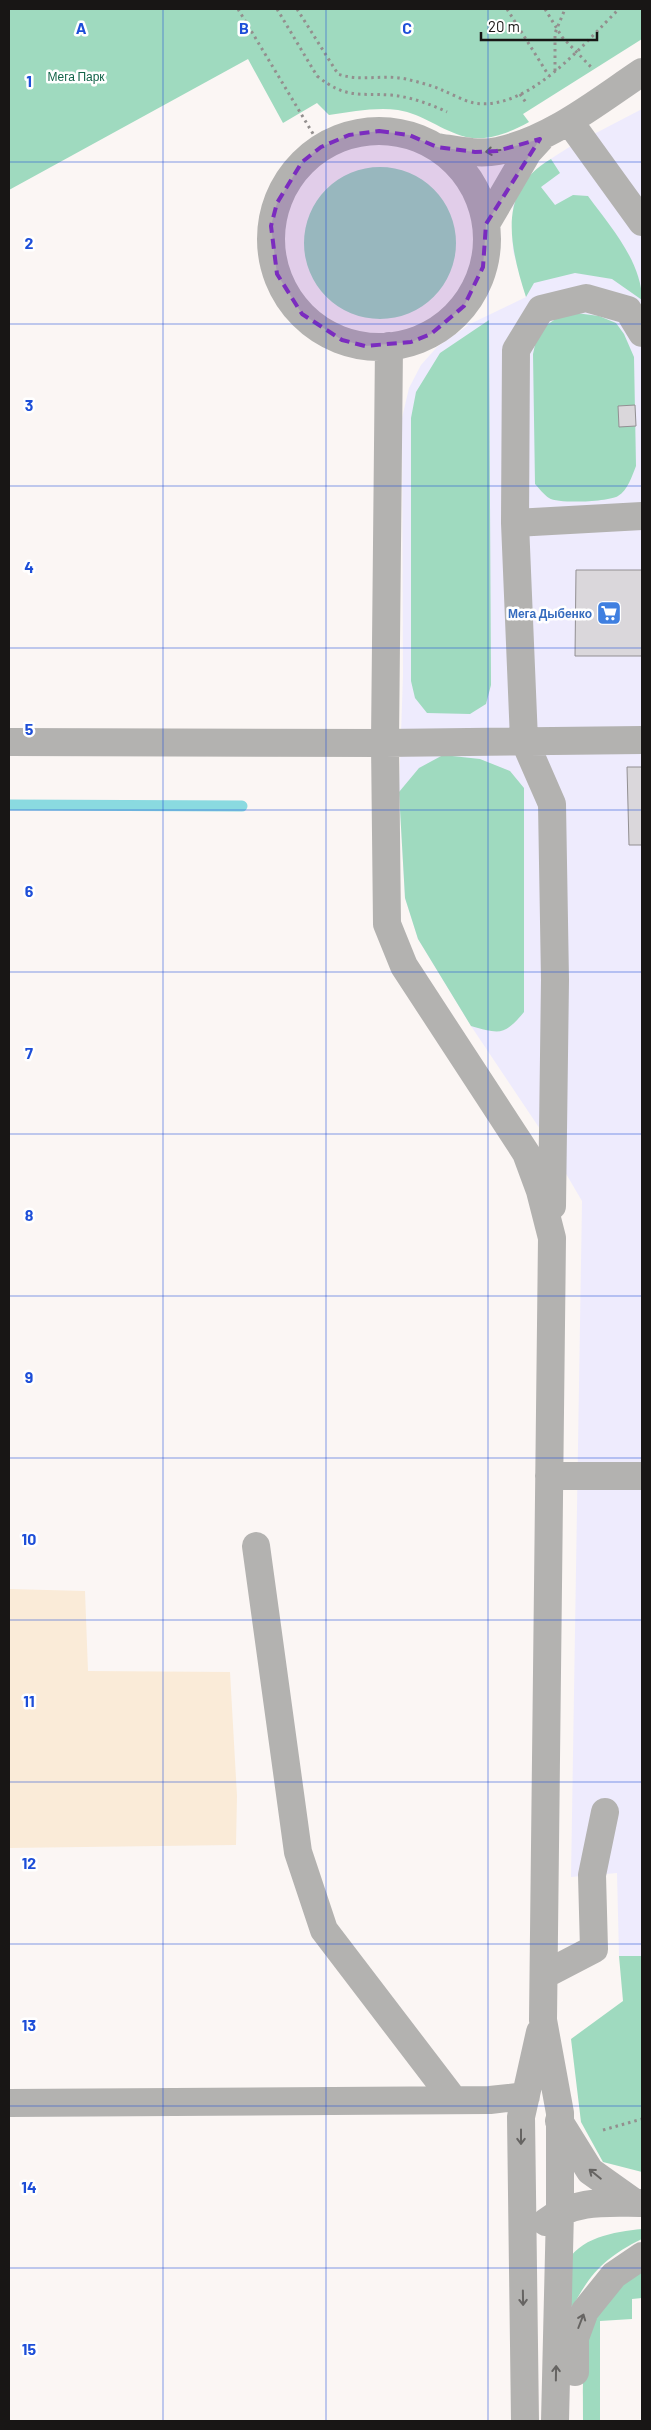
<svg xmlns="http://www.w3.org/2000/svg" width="651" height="2430" viewBox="0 0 651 2430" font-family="Barlow,sans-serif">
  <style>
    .commercial { fill: #eeebfd }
    .industrial { fill: #faebd8 }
    .green { fill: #9fdabf }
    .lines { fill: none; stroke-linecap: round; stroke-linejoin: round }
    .stream { stroke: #8adae0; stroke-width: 11 }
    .building { fill: #dad7db; stroke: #928f92 }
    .path { stroke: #938f8e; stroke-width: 3; stroke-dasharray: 2.5 4; stroke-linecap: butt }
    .minor { stroke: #b3b2b0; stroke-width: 28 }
    .oneway { stroke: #666462 }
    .marked { fill: #7b2cbf; fill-opacity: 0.2; stroke: #7b2cbf; stroke-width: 4; stroke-dasharray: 10 6; stroke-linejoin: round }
    .grid { fill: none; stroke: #1d4ed8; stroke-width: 1; stroke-opacity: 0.55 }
    .labels { text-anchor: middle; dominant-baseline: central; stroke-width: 5; stroke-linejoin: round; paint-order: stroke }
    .park-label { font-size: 12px; fill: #136449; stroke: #fff }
    .shop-label { font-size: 12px; font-weight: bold; fill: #366cbe; stroke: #fff; text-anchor: end }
    .grid-label { font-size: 16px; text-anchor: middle; font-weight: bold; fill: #1d4ed8; stroke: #fff; stroke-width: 5; stroke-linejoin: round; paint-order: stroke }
  </style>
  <rect width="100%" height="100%" fill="#fbf6f4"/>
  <path class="commercial" d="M642 109V1956H619L617 1873 571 1877 582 1201 538 1126 471 1026 418 939 405 898 399 792 403 676 402 418 409 388 421 365 437 347 470 324 526 297 513 251 512 234 513 205 525 181 541 165 571 146Z"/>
  <path class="industrial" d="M9 1589 85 1591 88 1671 230 1672 237 1796 236 1845 9 1848Z"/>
  <path class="green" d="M9 9H642V39L523 114 529 122C511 132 488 142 466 137 442 131 423 114 398 110 375 107 352 112 329 115L317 103 283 123 248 59 9 190Z
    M551 159 560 173 541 187 555 205 573 195 588 196C610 226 642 262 642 300L612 279 575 273 534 283 526 297C510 247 496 190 551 159Z
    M304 243a76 76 0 1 1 152 0a76 76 0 1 1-152 0Z
    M576 313 599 316 616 323 624 334 634 357 636 466C632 476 628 490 618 496 608 502 558 504 549 498 544 495 539 488 535 484L533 354 538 331 557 318Z
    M489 320 491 685 486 704 470 714 427 713 415 698 411 681V418L416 392 440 353Z
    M443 755 480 759 510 771 524 788V1012C504 1036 500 1034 471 1026L418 939 405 898 399 792 419 768Z
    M619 1956H642V2172L603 2162 581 2122 571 2039 623 2001Z
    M642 2229V2239C607 2256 591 2272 573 2306L565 2305C565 2295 560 2275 565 2266 578 2237 614 2232 642 2229Z
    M642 2267V2298L632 2299V2319L600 2321V2421H583C583 2377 580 2331 609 2294 618 2284 632 2276 642 2267Z"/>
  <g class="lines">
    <path class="stream" d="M9 805 242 806"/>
  </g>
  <path class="building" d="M635 405 636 426 619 427 618 406Z
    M576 570H642V656H575Z
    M627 767H642V845H629Z"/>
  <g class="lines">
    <path class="path" d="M238 9 321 147
      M277 9 317 76C346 99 358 93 391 95 411 97 430 104 447 112
      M297 9 338 74C360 82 383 74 406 79 418 82 431 85 442 90 452 94 464 101 474 103 529 112 584 43 619 9
      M507 9 549 76
      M545 9 562 37 591 67
      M555 71V33L565 9
      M520 94 527 104
      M603 2130 642 2119"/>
    <path class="minor" d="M569 121 642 222
      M271 239a108 108 0 1 1 216 0a108 108 0 1 1-216 0Z
      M437 147C457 150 478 155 498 151 552 139 597 102 642 72
      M486 224 528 152 540 139
      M389 346 385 743 387 924 404 966 526 1153 540 1191 552 1238 543 2020 560 2113V2211L555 2421
      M515 523 642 516
      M9 742 385 743 642 740
      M552 1206 555 980 552 804 524 740 515 523 516 350 541 309 586 298 628 310 642 333
      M549 1476H642
      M256 1546 298 1852 324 1930 453 2099
      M544 1975 594 1949 592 1875 605 1812
      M9 2103 490 2100 526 2096
      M559 2121 590 2171 635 2203
      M546 2222C575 2199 607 2203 642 2203
      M575 2372V2338L585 2311 614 2275 642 2256
      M525 2421 521 2117 540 2032"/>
  </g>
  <defs><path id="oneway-shaft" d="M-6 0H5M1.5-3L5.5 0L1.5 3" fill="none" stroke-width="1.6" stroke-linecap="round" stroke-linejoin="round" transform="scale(1.25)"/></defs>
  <g class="oneway">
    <use href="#oneway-shaft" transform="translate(493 151) rotate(173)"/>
    <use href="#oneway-shaft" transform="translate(521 2137) rotate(90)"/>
    <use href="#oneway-shaft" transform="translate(595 2174) rotate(-141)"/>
    <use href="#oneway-shaft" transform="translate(523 2298) rotate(89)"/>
    <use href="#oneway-shaft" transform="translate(581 2321) rotate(-69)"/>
    <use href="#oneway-shaft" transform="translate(556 2373) rotate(-89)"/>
  </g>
  <path class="marked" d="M379 131 409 135 437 147 475 152 497 151 540 139 486 224 483 267 464 306 431 334 411 342 365 346 342 340 302 314 277 274 271 226 277 203 302 162 321 147 349 135Z"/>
  <path class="grid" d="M163 9V2421M326 9V2421M488 9V2421M9 162H642M9 324H642M9 486H642M9 648H642M9 810H642M9 972H642M9 1134H642M9 1296H642M9 1458H642M9 1620H642M9 1782H642M9 1944H642M9 2106H642M9 2268H642"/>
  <defs>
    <symbol id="supermarket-square" viewBox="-11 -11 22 22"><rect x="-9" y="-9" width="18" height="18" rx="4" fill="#3f7fe0" stroke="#fff"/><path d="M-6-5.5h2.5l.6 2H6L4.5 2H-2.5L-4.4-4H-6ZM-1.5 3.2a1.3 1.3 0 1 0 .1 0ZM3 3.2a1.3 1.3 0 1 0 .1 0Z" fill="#fff"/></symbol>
  </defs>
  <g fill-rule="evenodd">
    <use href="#supermarket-square" x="595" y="599" width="28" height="28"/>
  </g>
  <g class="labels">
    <g class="park-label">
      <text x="76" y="76">Мега Парк</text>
    </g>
    <g class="shop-label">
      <text x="592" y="613">Мега Дыбенко</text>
    </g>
  </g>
  <g class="grid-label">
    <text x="81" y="34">A</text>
    <text x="244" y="34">B</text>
    <text x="407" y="34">C</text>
    <text x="29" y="87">1</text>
    <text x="29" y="249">2</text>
    <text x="29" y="411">3</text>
    <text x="29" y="573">4</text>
    <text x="29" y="735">5</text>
    <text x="29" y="897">6</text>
    <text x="29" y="1059">7</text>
    <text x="29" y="1221">8</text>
    <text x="29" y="1383">9</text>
    <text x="29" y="1545">10</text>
    <text x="29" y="1707">11</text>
    <text x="29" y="1869">12</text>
    <text x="29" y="2031">13</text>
    <text x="29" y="2193">14</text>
    <text x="29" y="2355">15</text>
  </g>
  <rect width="651" height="2430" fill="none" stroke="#181615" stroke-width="20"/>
  <path d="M481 32v8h116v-8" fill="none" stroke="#181615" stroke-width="2.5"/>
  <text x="488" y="32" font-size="15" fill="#181615" stroke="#ffffff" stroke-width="4" paint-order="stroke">20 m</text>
</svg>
